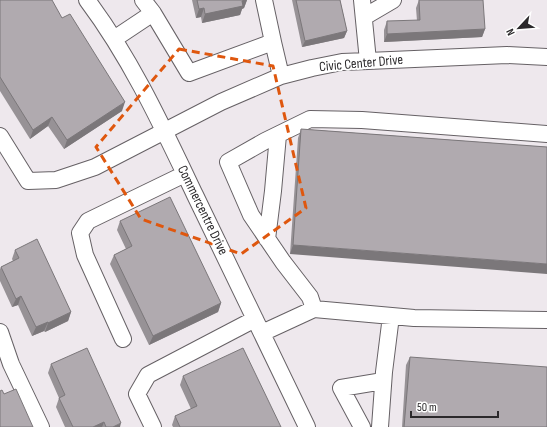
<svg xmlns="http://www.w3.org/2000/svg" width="547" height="427" viewBox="0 0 547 427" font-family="'Sofia Sans Condensed',sans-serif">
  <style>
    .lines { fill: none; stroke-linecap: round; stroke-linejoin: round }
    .minor-casing { stroke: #666165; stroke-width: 18 }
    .minor { stroke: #fff; stroke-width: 16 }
    .wall { fill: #979296 }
    .shaded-wall { fill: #7b777a }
    .building { fill: #b0aaaf; stroke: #7b777a }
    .marked { fill: none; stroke: #df570e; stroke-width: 3; stroke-dasharray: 8 5; stroke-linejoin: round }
    .labels { text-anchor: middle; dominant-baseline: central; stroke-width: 4; stroke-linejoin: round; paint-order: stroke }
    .street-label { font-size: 14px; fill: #2b292b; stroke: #fff }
  </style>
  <rect width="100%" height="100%" fill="#eee8ed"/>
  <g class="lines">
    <defs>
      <path id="minor" d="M87 0C132 60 163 128 195 195 233 273 270 350 307 427
        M143 0 153 13 189 73 273 42 264 0
        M362 0 368 61
        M364 17 393 0
        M114 39 153 13
        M273 42 281 76
        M0 136 28 181 56 180 95 167 221 102 281 76 312 68 342 62 368 61 507 55 547 57
        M267 239 273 191 278 135
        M314 309 310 297 283 262 251 215 228 162 265 141 310 119 362 120 547 134
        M0 332 11 364 41 427
        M262 333 314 309 414 318 547 320
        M123 339 85 255 80 233 88 221 185 174
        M153 427 137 394 148 375 255 319
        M362 427 341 388 383 381
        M380 427 384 372 391 316"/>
    </defs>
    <use href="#minor" class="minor-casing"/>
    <use href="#minor" class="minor"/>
  </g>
  <path class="wall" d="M0 0 62 18 122 111 64 149 48 126 30 139 0 91Z
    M192 0H247L244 8 242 9 240 15 202 23 201 17 196 18Z
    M292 0H340L347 31 344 38 302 47Z
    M419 0 485 29 482 37 384 42V30L387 21H417L416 8Z
    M301 129 547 147 290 254 298 138Z
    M120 221 221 303 218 312 149 345 110 264 114 255 126 249 117 230Z
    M15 250 71 312 68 321 45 332 44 331 32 336 18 305 12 307 0 281V269L1 267 13 261 12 259Z
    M410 357 547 427H402L406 365Z
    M51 364 120 427H65L56 407 59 398 48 373Z
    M183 376 281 427H173L172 425 175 416 191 409 180 385Z"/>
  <path class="shaded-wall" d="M245 0H247L244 8 242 9 240 15 202 23 205 14Z
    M204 8 201 17 196 18 199 9Z
    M485 29 482 37 384 42 387 34Z
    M347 31 344 38 302 47 305 41Z
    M125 102 122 111 64 149 67 140Z
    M52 117 48 126 30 139 33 130Z
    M293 245 547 264V274L290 254Z
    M21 296 18 305 12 307 16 299Z
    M221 303 218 312 149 345 153 336Z
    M71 312 68 321 45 332 48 323Z
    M48 322 44 331 32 336 36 327Z
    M104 422 102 427H93Z
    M121 423 120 427H113Z"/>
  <path class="building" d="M0 0H52L62 18 70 14 125 102 67 140 52 117 33 130 0 77Z
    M197 0H245L242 1 243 6 205 14 204 8 199 9Z
    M296 0H340L347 31 305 41Z
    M419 0H483L485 29 387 34V21L420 20Z
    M301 129 547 147V264L293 245Z
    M170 197 221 303 153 336 114 255 132 246 120 221Z
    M37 239 71 312 48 323V322L36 327 21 296 16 299 1 267 19 258 15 250Z
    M87 348 121 423 113 427H106L104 422 93 427H73L59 398 65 395 51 364Z
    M243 348 281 427H180L175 416 197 406 183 376Z
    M410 357 547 367V427H404Z
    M16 389 33 427H0V391L2 390 4 394Z"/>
  <path class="marked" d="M179 49 273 66 306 208 241 254 141 219 96 147Z"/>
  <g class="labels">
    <g class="street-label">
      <text transform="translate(361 63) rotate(-5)">Civic Center Drive</text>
      <text transform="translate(203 210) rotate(64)">Commercentre Drive</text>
    </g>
  </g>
  <g transform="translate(519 28) rotate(244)" stroke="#ffffff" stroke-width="3" paint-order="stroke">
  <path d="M0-3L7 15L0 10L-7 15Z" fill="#2b292b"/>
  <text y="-6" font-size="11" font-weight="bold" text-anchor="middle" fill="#2b292b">N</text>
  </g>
  <path d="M411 411v6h87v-6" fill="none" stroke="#2b292b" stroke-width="2"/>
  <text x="417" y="411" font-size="12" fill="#2b292b" stroke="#ffffff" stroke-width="3" paint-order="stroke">50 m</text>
</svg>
